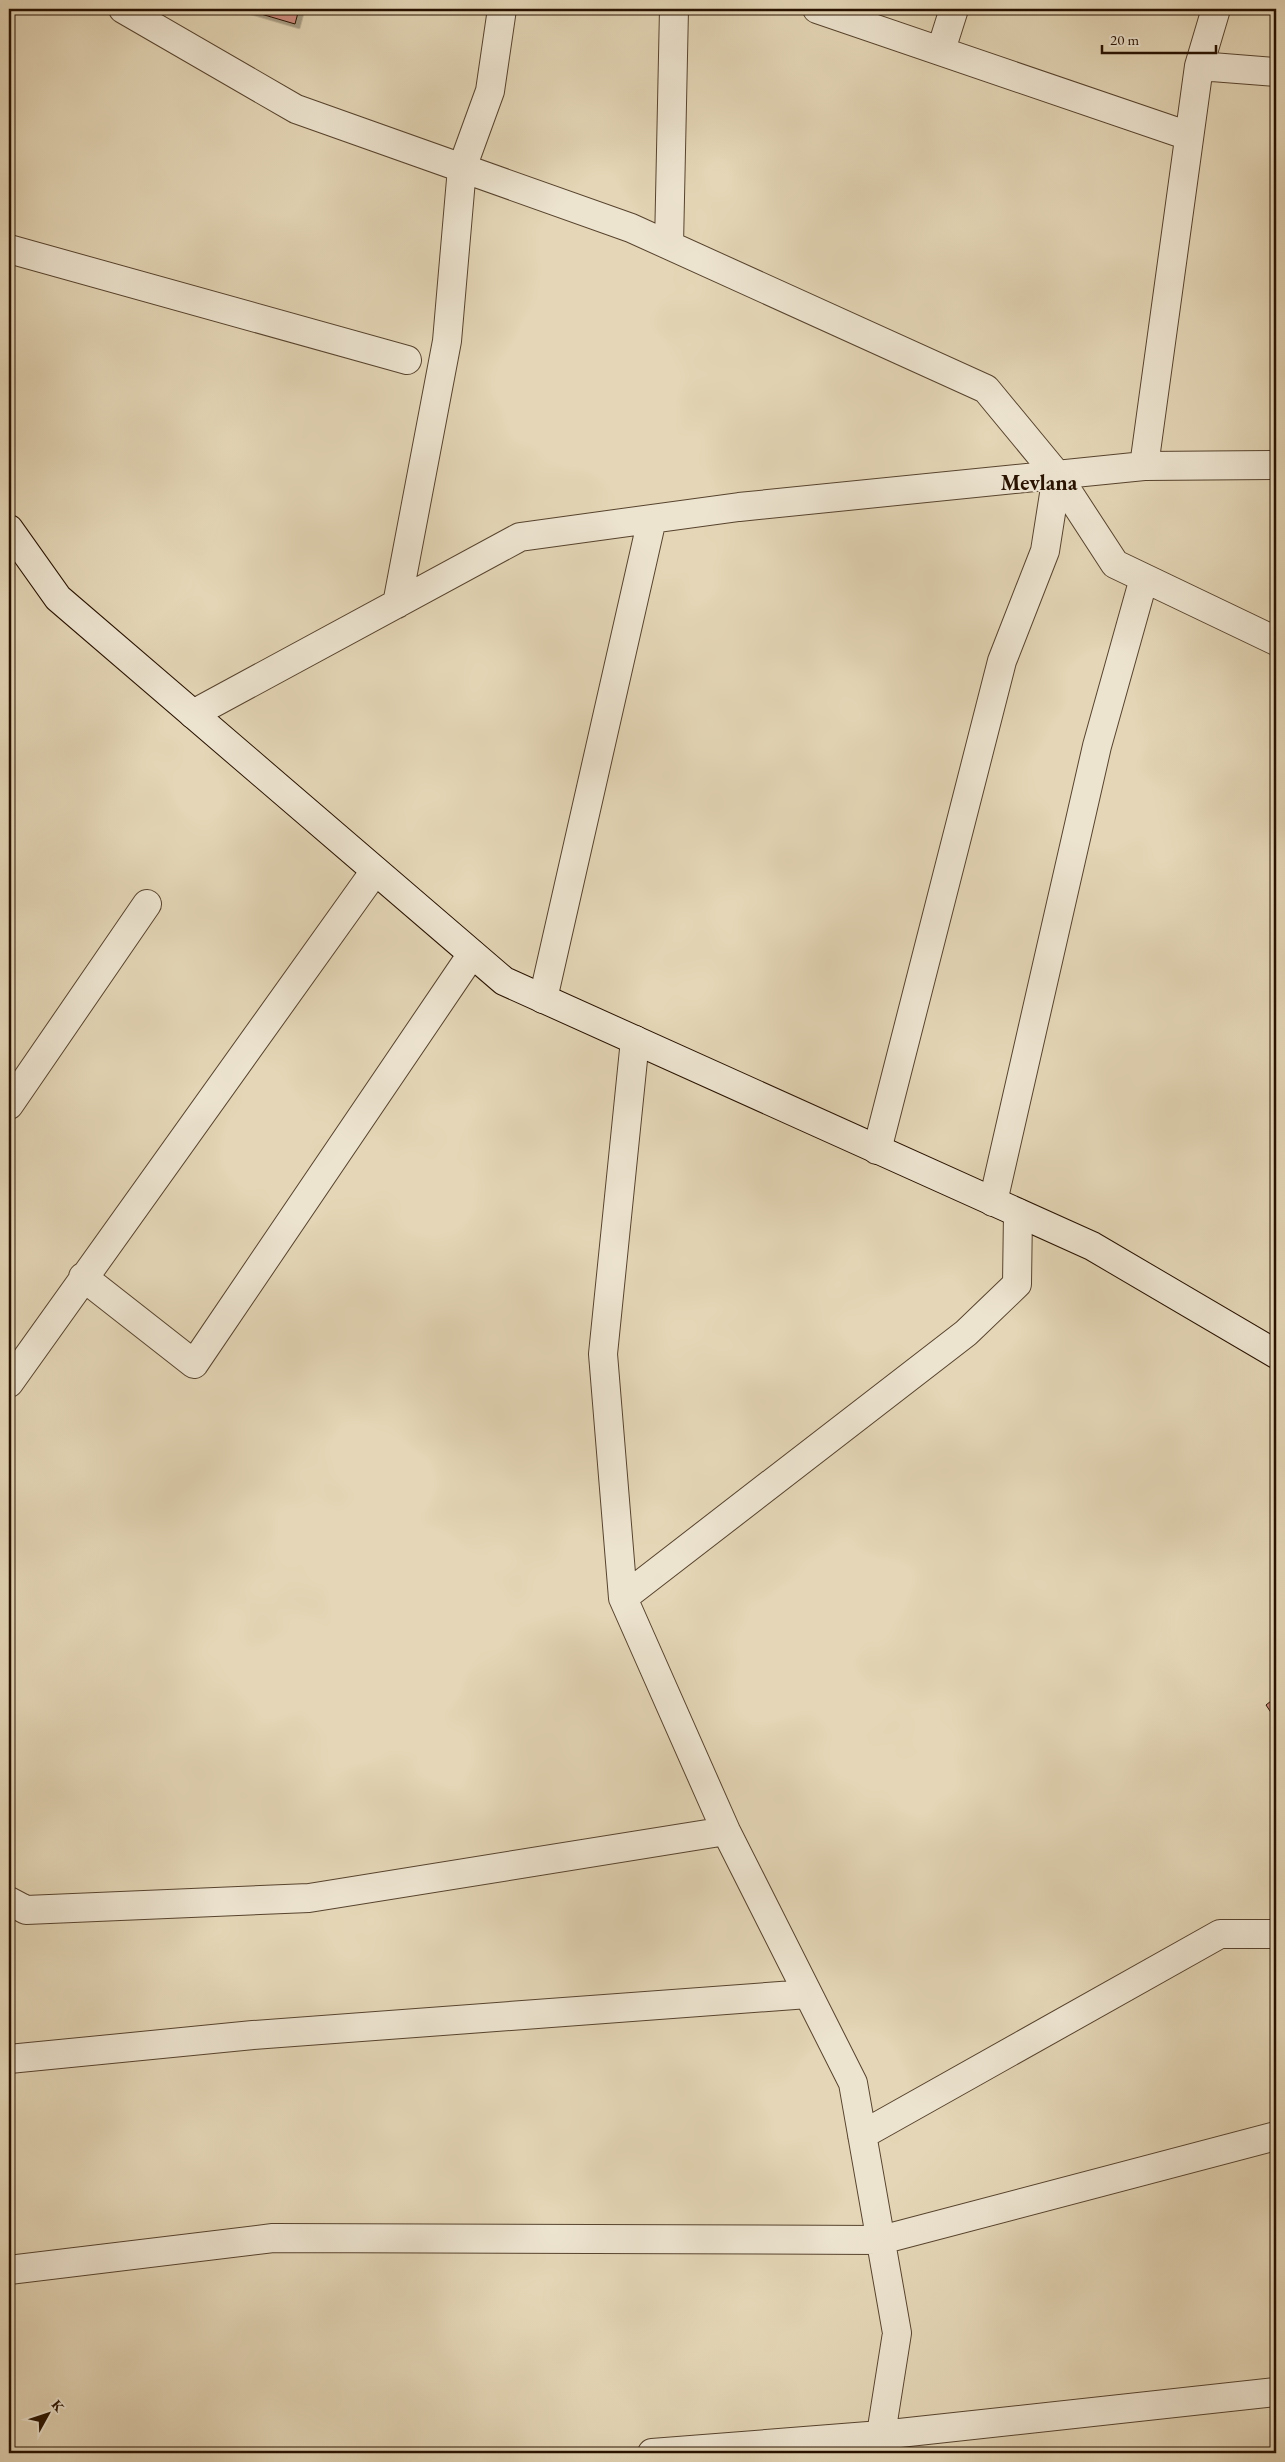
<svg xmlns="http://www.w3.org/2000/svg" width="1285" height="2462" viewBox="0 0 1285 2462" font-family="'EB Garamond',serif">
  <style>
    .building { fill: #ce8d80; stroke: #281200; filter: url(#shadow) }
    .lines { fill: none; stroke-linecap: round; stroke-linejoin: round }
    .street-casing { stroke: #57432e; stroke-width: 30 }
    .secondary-casing { stroke: #281200; stroke-width: 30 }
    .street { stroke: #ede4d0; stroke-width: 28 }
    .secondary { stroke: #ede4d0; stroke-width: 28 }
    .labels { text-anchor: middle; dominant-baseline: central; stroke-width: 4.5; stroke-linejoin: round; paint-order: stroke }
    .district-label { font-size: 22px; font-weight: bold; fill: #281200; stroke: #ede4d0 }
  </style>
  <defs>
    <filter id="shadow"><feDropShadow dx="4.5" dy="4.5" stdDeviation="0" flood-color="#0004"/></filter>
  </defs>
  <rect width="100%" height="100%" fill="#e4d6b6"/>
  <filter id="stains"><feTurbulence type="fractalNoise" baseFrequency=".004" numOctaves="4"/><feColorMatrix values="0 0 0 0 .2 0 0 0 0 .09 0 0 0 0 .02 0 0 0 .5 -.17"/></filter>
  <radialGradient id="worn" r=".72"><stop offset=".6" stop-color="#630" stop-opacity="0"/><stop offset="1" stop-color="#630" stop-opacity=".3"/></radialGradient>
  <path class="building" d="M244 9H299L295 24Z
    M1276 1697V1720L1266 1705Z"/>
  <g class="lines">
    <defs>
      <path id="street" d="M123 9 296 109 631 228 986 389 1057 475 1115 564 1276 641
        M817 9 1189 136
        M941 50 954 9
        M1199 66 1216 9
        M669 245 674 9
        M9 249 407 360
        M1144 466 1199 66 1276 72
        M397 604 447 341 462 168 490 91 502 9
        M193 714 520 537 739 507 1144 466 1276 465
        M543 999 652 519
        M635 1040 603 1354 623 1598 726 1831 853 2083 897 2333 878 2453
        M9 1105 147 904
        M877 1150 1002 661 1045 551 1057 475
        M993 1202 1097 746 1144 578
        M83 1277 194 1364 472 954
        M9 1383 375 871
        M623 1598 966 1333 1017 1284 1018 1213
        M9 1901 26 1910 309 1898 726 1831
        M9 2059 253 2035 808 1994
        M862 2135 1220 1934H1276
        M9 2270 273 2238 881 2240 1276 2136
        M652 2453 881 2435 1276 2392"/>
      <path id="secondary" d="M9 529 58 598 504 981 1092 1246 1276 1354"/>
    </defs>
    <use href="#street" class="street-casing"/>
    <use href="#secondary" class="secondary-casing"/>
    <use href="#street" class="street"/>
    <use href="#secondary" class="secondary"/>
  </g>
  <g class="labels">
    <g class="district-label">
      <text x="1039" y="482">Mevlana</text>
    </g>
  </g>
  <rect width="1285" height="2462" fill="none" stroke="#e4d6b6" stroke-width="30"/>
  <rect x="10" y="10" width="1265" height="2442" fill="none" stroke="#281200" stroke-width="2.5"/>
  <rect x="15" y="15" width="1255" height="2432" fill="none" stroke="#281200"/>
  <g transform="translate(48 2414) rotate(50)" stroke="#ede4d0" stroke-width="4" paint-order="stroke">
  <path d="M0-4L9 19L0 12L-9 19Z" fill="#281200"/>
  <text y="-8" font-size="14" font-weight="bold" text-anchor="middle" fill="#281200">K</text>
  </g>
  <path d="M1102 45v8h114v-8" fill="none" stroke="#281200" stroke-width="2.5"/>
  <text x="1110" y="45" font-size="15" fill="#281200" stroke="#ede4d0" stroke-width="4" paint-order="stroke">20 m</text>
  <rect width="100%" height="100%" filter="url(#stains)"/>
  <rect width="100%" height="100%" fill="url(#worn)"/>
</svg>
